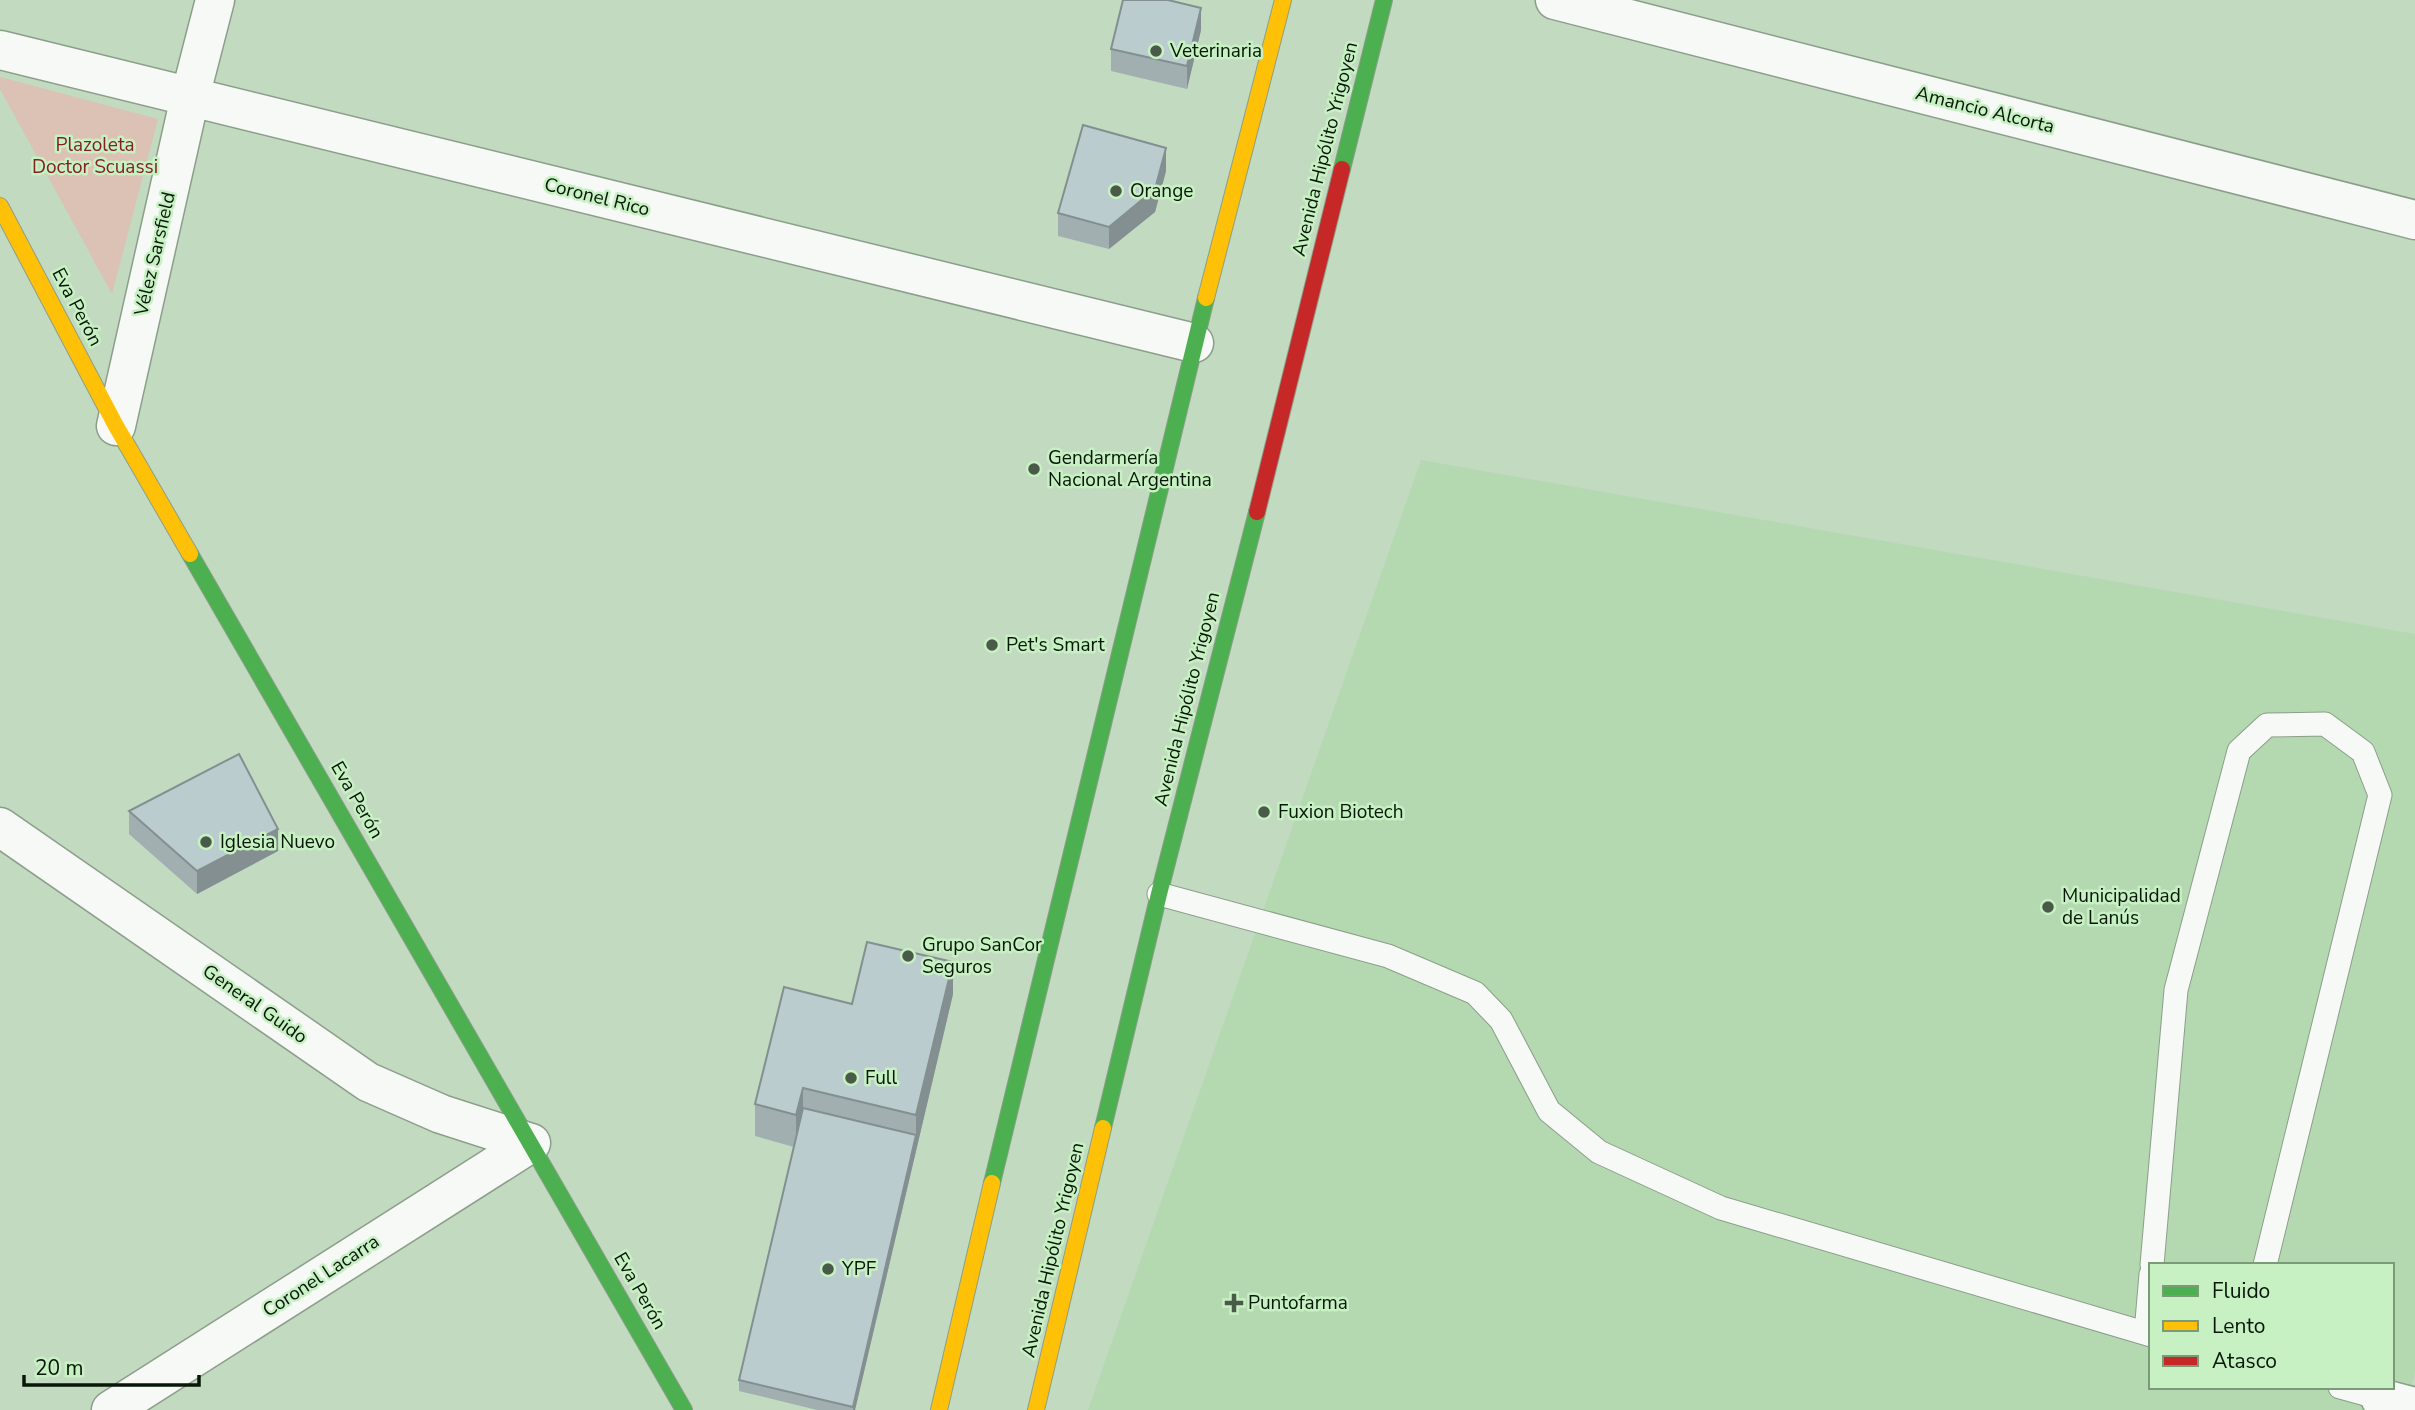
<svg xmlns="http://www.w3.org/2000/svg" width="2415" height="1410" viewBox="0 0 2415 1410" font-family="'Nunito Sans',sans-serif">
  <style>
    .built { fill: #b4d9b1; fill-rule: evenodd }
    .green { fill: #dbc2b4 }
    .lines { fill: none; stroke-linecap: round; stroke-linejoin: round }
    .lane-casing { stroke: #8c9e8a; stroke-width: 25 }
    .street-casing { stroke: #8c9e8a; stroke-width: 41 }
    .fast-casing { stroke: #8c9e8a; stroke-width: 18 }
    .slow-casing { stroke: #8c9e8a; stroke-width: 18 }
    .jam-casing { stroke: #8c9e8a; stroke-width: 18 }
    .lane { stroke: #f6f9f6; stroke-width: 23 }
    .street { stroke: #f6f9f6; stroke-width: 38 }
    .fast { stroke: #4caf50; stroke-width: 16 }
    .slow { stroke: #ffc107; stroke-width: 16 }
    .jam { stroke: #c62828; stroke-width: 16 }
    .wall { fill: #a1afb1 }
    .shaded-wall { fill: #838f90 }
    .building { fill: #bbccce; stroke: #838f90; stroke-width: 2 }
    .poi-dot { fill: #495b48; stroke: #c7f1c3; stroke-width: 2.5 }
    .labels { text-anchor: middle; dominant-baseline: central; stroke-width: 5; stroke-linejoin: round; paint-order: stroke }
    .poi-label { font-size: 19px; fill: #081708; stroke: #c7f1c3; text-anchor: start }
    .street-label { font-size: 19px; fill: #081708; stroke: #c7f1c3 }
    .park-label { font-size: 19px; fill: #842025; stroke: #c7f1c3 }
  </style>
  <rect width="100%" height="100%" fill="#c2dac0"/>
  <path class="built" d="M1421 460 2415 634V1373L2404 1410H1088ZM2151 1265H2392V1387H2151Z"/>
  <path class="green" d="M0 77 158 119 112 294 0 89Z"/>
  <g class="lines">
    <defs>
      <path id="lane" d="M1159 894 1388 956 1475 993 1501 1020 1549 1111 1599 1152 1721 1208 2151 1335
        M2152 1265 2176 990 2239 751 2267 725 2325 724 2363 752 2380 795 2265 1265
        M2146 1333 2151 1274
        M2340 1387 2380 1398"/>
      <path id="street" d="M1555 0 2415 220
        M0 50 1194 343
        M116 426 190 97 215 0
        M0 827 368 1082 441 1114 531 1143
        M2380 1398 2415 1407
        M111 1410 531 1143"/>
      <path id="fast" d="M1342 169 1384 0
        M190 554 684 1410
        M1103 1128 1159 894 1257 512
        M992 1183 1206 298"/>
      <path id="slow" d="M0 206 116 426 190 554
        M1206 298 1283 0
        M939 1410 992 1183
        M1036 1410 1103 1128"/>
      <path id="jam" d="M1257 512 1342 169"/>
    </defs>
    <use href="#lane" class="lane-casing"/>
    <use href="#street" class="street-casing"/>
    <use href="#fast" class="fast-casing"/>
    <use href="#slow" class="slow-casing"/>
    <use href="#jam" class="jam-casing"/>
    <use href="#lane" class="lane"/>
    <use href="#street" class="street"/>
    <use href="#fast" class="fast"/>
    <use href="#slow" class="slow"/>
    <use href="#jam" class="jam"/>
  </g>
  <path class="wall" d="M1201 30 1187 89 1111 71V49Z
    M1166 171 1155 212 1109 249 1058 236V213Z
    M129 811 278 851 197 894 129 834Z
    M953 994 855 1410H817L739 1391V1380L794 1147 755 1136V1104L852 1004Z"/>
  <path class="shaded-wall" d="M1201 8V30L1187 89V66Z
    M1166 148V171L1155 212 1109 249V227Z
    M278 829V851L197 894V871Z
    M953 962V994L855 1410H853L916 1135V1115Z
    M803 1088V1120L796 1147V1115Z"/>
  <path class="building" d="M1123 0H1168L1201 8 1187 66 1111 49Z
    M1083 125 1166 148 1155 189 1109 227 1058 213Z
    M239 754 278 829 197 871 129 811Z
    M867 942 953 962 916 1115 803 1088 796 1115 755 1104 784 987 852 1004Z
    M803 1108 916 1135 853 1407 739 1380Z"/>
  <g class="poi-dot">
    <circle cx="1156" cy="51" r="7"/>
    <circle cx="1116" cy="191" r="7"/>
    <circle cx="1034" cy="469" r="7"/>
    <circle cx="992" cy="645" r="7"/>
    <circle cx="1264" cy="812" r="7"/>
    <circle cx="206" cy="842" r="7"/>
    <circle cx="2048" cy="907" r="7"/>
    <circle cx="908" cy="956" r="7"/>
    <circle cx="851" cy="1078" r="7"/>
    <circle cx="828" cy="1269" r="7"/>
    <path d="M1230.5 1292.5h7v7h7v7h-7v7h-7v-7h-7v-7h7z"/>
  </g>
  <g class="labels">
    <g class="poi-label">
      <text x="1170" y="51">Veterinaria</text>
      <text x="1130" y="191">Orange</text>
      <text x="1048" y="458">Gendarmería<tspan x="1048" dy="22">Nacional Argentina</tspan></text>
      <text x="1006" y="645">Pet's Smart</text>
      <text x="1278" y="812">Fuxion Biotech</text>
      <text x="220" y="842">Iglesia Nuevo</text>
      <text x="2062" y="896">Municipalidad<tspan x="2062" dy="22">de Lanús</tspan></text>
      <text x="922" y="945">Grupo SanCor<tspan x="922" dy="22">Seguros</tspan></text>
      <text x="865" y="1078">Full</text>
      <text x="842" y="1269">YPF</text>
      <text x="1248" y="1303">Puntofarma</text>
    </g>
    <g class="street-label">
      <text transform="translate(1985 110) rotate(14)">Amancio Alcorta</text>
      <text transform="translate(1325 149) rotate(-76)">Avenida Hipólito Yrigoyen</text>
      <text transform="translate(597 197) rotate(14)">Coronel Rico</text>
      <text transform="translate(155 254) rotate(-77)">Vélez Sarsfield</text>
      <text transform="translate(77 307) rotate(62)">Eva Perón</text>
      <text transform="translate(1187 699) rotate(-76)">Avenida Hipólito Yrigoyen</text>
      <text transform="translate(357 800) rotate(60)">Eva Perón</text>
      <text transform="translate(255 1004) rotate(35)">General Guido</text>
      <text transform="translate(1053 1250) rotate(-77)">Avenida Hipólito Yrigoyen</text>
      <text transform="translate(321 1276) rotate(-33)">Coronel Lacarra</text>
      <text transform="translate(640 1291) rotate(60)">Eva Perón</text>
    </g>
    <g class="park-label">
      <text x="95" y="145">Plazoleta<tspan x="95" dy="22">Doctor Scuassi</tspan></text>
    </g>
  </g>
  <rect x="2149" y="1263" width="245" height="126" fill="#c7f1c3" stroke="#7b9a78" stroke-width="2"/>
  <rect x="2163" y="1286" width="35" height="10" fill="#4caf50" stroke="#7b9a78" stroke-width="2"/>
  <text x="2212" y="1298" font-size="21" fill="#081708">Fluido</text>
  <rect x="2163" y="1321" width="35" height="10" fill="#ffc107" stroke="#7b9a78" stroke-width="2"/>
  <text x="2212" y="1333" font-size="21" fill="#081708">Lento</text>
  <rect x="2163" y="1356" width="35" height="10" fill="#c62828" stroke="#7b9a78" stroke-width="2"/>
  <text x="2212" y="1368" font-size="21" fill="#081708">Atasco</text>
  <path d="M24 1375v10h175v-10" fill="none" stroke="#081708" stroke-width="3.5"/>
  <text x="35" y="1375" font-size="21" fill="#081708" stroke="#c7f1c3" stroke-width="5" paint-order="stroke">20 m</text>
</svg>
